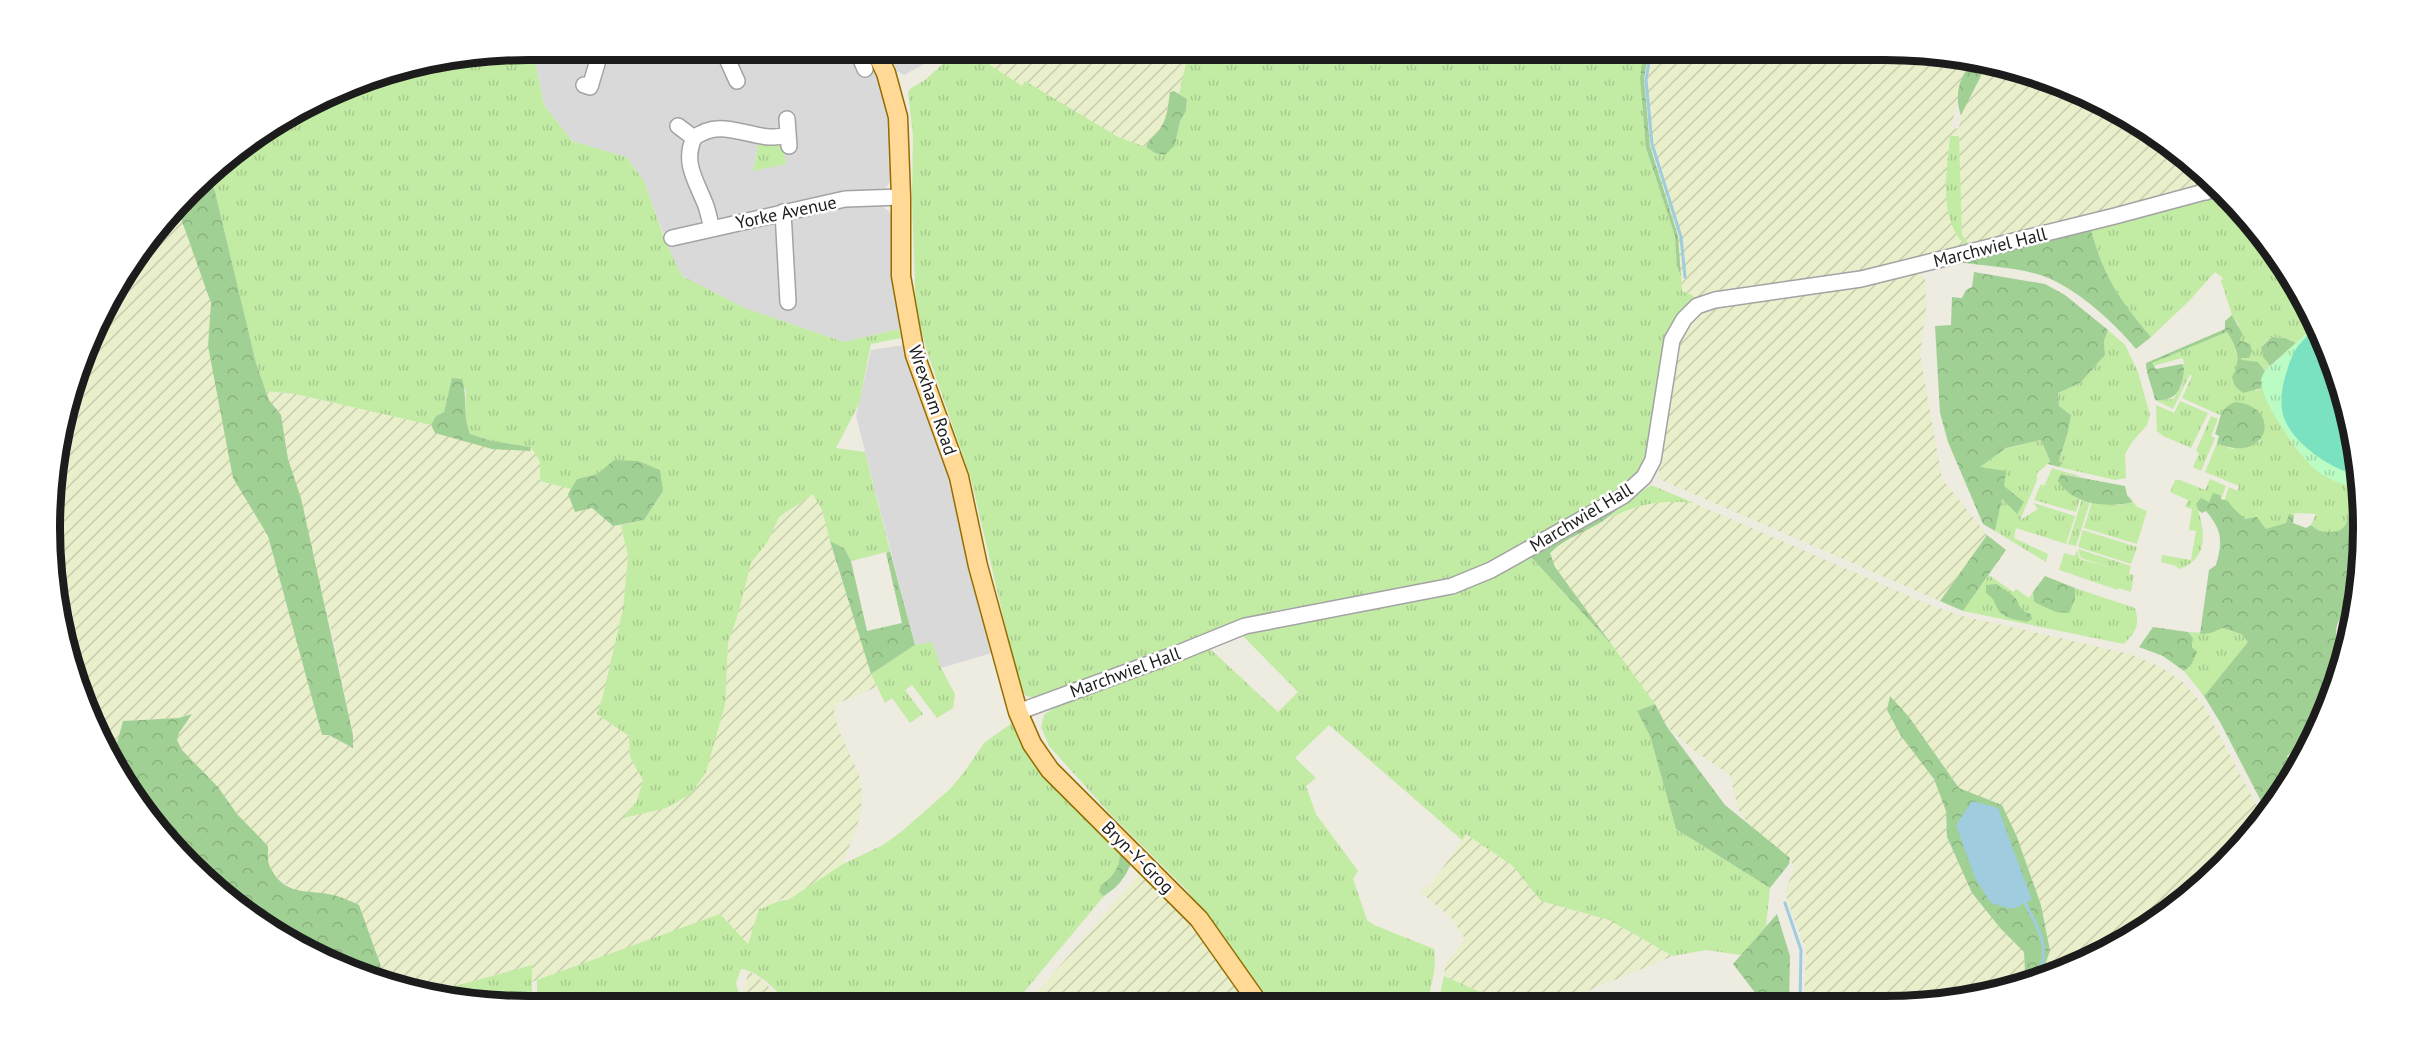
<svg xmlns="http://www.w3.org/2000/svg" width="2413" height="1056" viewBox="0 0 2413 1056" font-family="'PT Sans',sans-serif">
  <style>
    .residential { fill: #dad9d9 }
    .farmland { fill: url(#farmland-furrows) }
    .grass { fill: url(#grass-tufts) }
    .forest { fill: url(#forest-crowns) }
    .park { fill: url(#park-tufts) }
    .pitch { fill: #7be2c1 }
    .water { fill: #9fccde }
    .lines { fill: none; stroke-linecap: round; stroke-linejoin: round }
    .stream { stroke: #9fccde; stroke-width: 3 }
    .minor-casing { stroke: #a3a3a3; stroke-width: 18 }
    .major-casing { stroke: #946d00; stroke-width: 21 }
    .minor { stroke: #fff; stroke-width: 15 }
    .major { stroke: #ffd995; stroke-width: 18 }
    .labels { text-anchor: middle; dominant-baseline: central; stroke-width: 5; stroke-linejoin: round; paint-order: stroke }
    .street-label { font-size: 18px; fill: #1c1c1c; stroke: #fff }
    .rim { fill: none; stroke: #1c1c1c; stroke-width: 8 }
  </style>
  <defs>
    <pattern id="farmland-furrows" width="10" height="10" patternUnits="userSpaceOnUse" patternTransform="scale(1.5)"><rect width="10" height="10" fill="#e9eecb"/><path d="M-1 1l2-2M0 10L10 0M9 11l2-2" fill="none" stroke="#c7ccae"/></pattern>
    <pattern id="grass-tufts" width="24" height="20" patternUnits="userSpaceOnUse" patternTransform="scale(1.5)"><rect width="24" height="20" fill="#c2eba4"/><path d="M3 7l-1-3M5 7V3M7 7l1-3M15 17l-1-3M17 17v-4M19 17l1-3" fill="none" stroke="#a6c98d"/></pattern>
    <pattern id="forest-crowns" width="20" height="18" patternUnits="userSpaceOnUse" patternTransform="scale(1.5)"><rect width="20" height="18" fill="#a1d094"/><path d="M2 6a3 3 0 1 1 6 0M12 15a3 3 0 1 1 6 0" fill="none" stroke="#8ab27f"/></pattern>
    <pattern id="park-tufts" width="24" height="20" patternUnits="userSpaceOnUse" patternTransform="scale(1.5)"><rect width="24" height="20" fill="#bbfcc4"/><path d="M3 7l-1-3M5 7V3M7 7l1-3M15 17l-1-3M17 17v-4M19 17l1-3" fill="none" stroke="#a0d7a8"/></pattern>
  </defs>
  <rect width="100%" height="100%" fill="#eeebe1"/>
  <path class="residential" d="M528 50H843L839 51 842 63 856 62 861 73 875 69 883 86 890 118 891 180 886 188 879 190 839 193 721 219 717 216 696 167 697 154 701 146 710 136 718 134 759 141 753 170 786 164 784 151 797 150 793 116 781 129 772 132 719 120 700 128H695L680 118 672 129 685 142V173L702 212 699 223 694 226 663 233 644 181 626 157 572 141 544 105 535 61 513 52Z
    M889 50H945L943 54 904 75 897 71Z
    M880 204 892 214 903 328 844 342 747 309 682 276 667 245 767 224 844 205Z
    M904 345 951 474 992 653 941 668 932 643 915 645 856 416 871 350Z"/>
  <path class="farmland" d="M945 50H1189L1183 79 1159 152 1118 137 1025 82 1018 95 958 70 946 61 943 54Z
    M1649 50H1885L1970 64 1963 73 1951 129 1959 128 1961 115 1986 66 2039 75 2125 114 2195 165 2199 180 2197 187 2189 193 1979 244 1968 243 1962 235 1960 215 1959 136H1950L1946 189 1948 212 1967 247 1872 271 1689 306 1682 291 1657 165 1650 146 1644 78Z
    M178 210 211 303 233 478 268 536 322 735H329L353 748V735L334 642 317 574 301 498 288 459 281 415 269 400 266 391 296 394 431 425 435 433 531 447 540 462V481L571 489 568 495 592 508 613 526 621 525 628 557 623 609 603 695 597 714 629 736 630 757 643 780 637 801 624 817 638 813 725 705 728 643 738 614 751 563 768 541 779 517 813 494 822 510 837 568 859 629 871 674 877 687 841 702 836 705 834 711 839 731 859 774 862 793 860 817 843 864 788 900 781 899 768 907 749 937 748 945 720 915 532 982 531 965 437 991 387 983 359 905 328 894 296 892 277 877 269 868 268 846 237 814 218 787 182 750 177 740 179 733 191 714 179 718 123 721 115 750 134 775 127 784 113 767 59 621 50 528 59 435 114 288Z
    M1920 273 1925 279 1926 308 1920 355 1942 479 1987 535 1940 601 1659 479V463L1676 351 1683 331 1698 313 1722 304Z
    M1663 501 1694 503 1925 603 1962 616 2130 654 2161 667 2184 683 2204 706 2262 816 2177 907 2068 970 2040 978 2050 951 2041 905 2017 837 2002 806 1959 788 1909 717 1890 696 1901 736 1934 779 1946 811 1947 837 1972 893 2001 929 2024 952 2025 972 2022 982 1948 1002 1804 1003 1806 950 1787 899 1786 889 1794 868 1790 858 1751 828 1738 809 1730 775 1696 752 1667 727 1655 704 1554 567 1550 553 1559 544 1631 507Z
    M1466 834 1513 866 1541 901 1609 920 1673 956 1558 1003 1507 1004 1444 976 1445 965 1465 939 1451 917 1421 893 1425 886 1429 888Z
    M1142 871 1185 915 1239 985 1247 1004 1026 1005Z
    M748 970 764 982 788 1006H745L738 998 740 992 743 993 745 988Z"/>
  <path class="grass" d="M1189 50H1643L1640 79 1646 148 1675 236 1677 266 1681 277 1682 291 1694 296 1689 306 1647 459 1630 484 1588 509 1470 572 1405 591 1278 610 1241 622 1040 699 1026 696 1020 688 971 479 929 357 916 314 912 199 913 136 908 92 911 88 925 80 946 61 953 60 959 52 968 58 972 53 1022 86 1025 81 1118 137 1146 147 1155 153 1175 145 1180 121 1186 111 1187 99 1179 94Z
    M513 52 535 61 544 105 572 141 626 157 644 181 666 243 682 276 747 309 844 342 899 329 901 338 871 344 859 404 836 448 865 452 890 551 851 561 844 548 830 541 822 510 813 494 779 517 768 541 751 563 738 614 728 643 725 705 706 772 691 794 666 808 623 818 637 801 643 780 630 757 629 736 597 714 603 695 623 609 628 557 621 525 644 520 663 491 614 460 597 474 577 479 571 489 540 481V462L531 447 492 441 470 434 465 422 466 390 452 379 444 412 436 416 431 425 296 394 266 391 256 363 210 171 289 113 374 75Z
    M1950 136H1959L1962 235 1968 243 1979 244 1967 247C1937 219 1947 173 1950 136Z
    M759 141 783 146 786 164 753 171Z
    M2223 193 2265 237 2317 324 2296 343 2285 338 2272 337 2261 346 2263 357 2270 366 2265 371 2258 362 2242 361 2238 340 2239 325 2232 315 2221 281 2223 278 2215 272 2189 301 2151 337C2119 299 2103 276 2090 226Z
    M2108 330 2125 345 2138 372 2150 415 2147 425 2132 442 2125 454 2126 478 2115 480 2059 467 2062 463 2059 462 2068 432 2071 415 2059 406 2058 393 2080 383 2105 355 2104 341Z
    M2227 332 2235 347 2239 366 2256 391 2262 388C2286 434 2304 479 2361 488L2362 499C2343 504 2356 534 2328 532 2321 532 2317 530 2311 525L2316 514 2295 513 2294 516 2289 515 2286 523 2266 530 2241 517 2224 501 2229 487 2237 491 2239 486 2205 472 2217 443 2232 449 2261 441 2222 411V416L2182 398 2192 376 2190 374 2173 409 2155 400 2173 399 2182 386 2184 369 2182 364H2185L2182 358 2153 366 2151 363Z
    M2180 401 2208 413 2191 448 2163 436 2157 431 2156 405 2174 413Z
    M2211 416 2218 419 2211 436 2215 438 2201 471 2193 467 2199 453 2196 451Z
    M2041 440 2050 462 2037 473V480L2020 520 2038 509 2033 503 2075 516 2066 544 2016 528 2014 538 2048 554 2046 562 1995 531 2002 499 2011 508 1980 467 2006 448Z
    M2051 468 2083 477 2061 474 2076 498 2080 499 2076 512 2034 500 2041 484 2044 486 2052 469Z
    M2210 479 2226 486 2221 499 2196 504C2205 530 2210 558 2179 569L2176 566 2161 562 2162 555 2191 560 2196 531 2189 530 2192 509 2185 507 2188 500 2170 492 2175 480H2180L2205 490Z
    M1651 485 1694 503C1660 500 1640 503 1610 518L1620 506Z
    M2082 499 2090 502 2076 546 2068 544Z
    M2092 502 2119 505 2133 502 2137 507 2147 511 2137 544 2084 528Z
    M2083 530 2137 547 2131 564 2078 547Z
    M2078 549 2131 566 2129 574 2134 575 2131 592 2119 588 2118 590 2059 570 2064 553 2075 556 2077 550 2080 559 2111 568 2081 558Z
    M1523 557 1532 558 1612 645 1655 704 1637 711 1650 736 1676 829 1770 888 1766 926 1741 955 1706 950 1673 956 1609 920 1541 901 1513 866 1466 834 1462 840 1329 725 1295 758 1316 778 1306 786 1316 814 1358 871 1353 879 1367 920 1374 925 1434 949C1437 968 1431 985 1427 1004H1267L1187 890 1113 817 1049 746 1041 727 1044 715 1062 702 1208 647 1278 712 1298 692 1242 635 1284 623 1389 604Z
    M1989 575 2013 592 2016 589 2029 598 2033 592 2034 603 2075 599V588L2135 608C2140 625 2136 632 2124 644L1963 611Z
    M2223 628 2241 634 2248 642 2204 696 2184 671 2191 665 2193 638 2188 632 2211 633Z
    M932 642 941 668 955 694 953 708 937 718 912 685 905 690 923 714 910 723 892 698 885 703 871 674 915 645Z
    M1012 723C1032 776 1083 815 1122 853L1121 864 1101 894 1104 896 1013 1005 788 1006C780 992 757 970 741 969L736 983 738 991 740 992 738 998 733 999 730 1006H537V980L720 914 748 944 759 909C770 907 777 899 788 900L843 864 883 845 901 832 950 789 965 771 984 743Z
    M532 965V1006L437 991Z
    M1444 976 1507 1004H1438Z"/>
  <path class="forest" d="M1643 50H1649L1644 79 1650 146 1678 236 1681 277 1677 266 1675 236 1646 148 1640 79Z
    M1970 64 1986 66 1961 115C1954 97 1959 79 1970 64Z
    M1174 91 1187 99 1186 111 1180 121 1175 145 1165 155 1155 153 1146 147C1149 138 1157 135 1161 127 1168 117 1168 104 1170 92Z
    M210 171 256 363 269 400 281 415 288 459 301 498 353 735V748L329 735H322L268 536 233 478 208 346 211 303 178 210Z
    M2090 226C2103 276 2119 299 2151 337L2136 349C2114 322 2071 283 2037 274 2012 267 1984 266 1958 262Z
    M1974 272 2045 284 2065 295 2108 330 2104 341 2105 355 2080 383 2058 393 2059 406 2071 415 2068 432 2059 461 2063 463 2059 467 2048 464 2050 461 2041 440 2006 448 1980 467 2006 471 2004 486 2024 502 2017 514 2002 499 1995 531 1983 524 1948 442 1940 413 1935 326 1951 325 1952 297 1962 298 1966 290 1972 287Z
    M2232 315 2243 335 2239 340 2250 344 2252 351 2249 358H2241L2242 360 2258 362 2265 371 2261 381 2262 388 2243 393 2235 386 2232 377C2242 360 2237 348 2227 332L2152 363 2156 369 2182 364 2184 368C2183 388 2177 402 2155 400 2153 389 2146 374 2146 363L2225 329V321Z
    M2272 337 2285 338 2296 343 2270 366 2263 357 2261 347Z
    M452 378 462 379C468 397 462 416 470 434L492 441 531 447 530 451 492 449 435 433 431 425 436 416 444 412Z
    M2235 402C2285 407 2267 466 2217 443L2219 436 2215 434C2221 419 2219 408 2235 402Z
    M614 460 638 461 660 470 663 491 644 520 613 526 592 508 575 512 568 494 577 479 597 474Z
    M2061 474 2125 486 2127 495 2133 502C2107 508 2073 505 2058 481Z
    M2213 493 2220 495 2221 499 2228 501 2233 508 2245 519 2257 517 2266 529 2286 523 2289 514 2294 516 2293 523 2306 528 2311 525C2317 530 2321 532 2328 532 2356 534 2343 504 2362 499L2359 591 2356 605C2340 612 2333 626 2337 644L2346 648C2336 689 2322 730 2287 756L2291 763 2268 804 2262 803 2220 722 2204 696 2248 642 2241 634 2223 628 2211 633 2200 634 2209 570 2216 565C2223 541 2222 530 2206 511L2202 513 2198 510 2196 504 2201 498 2209 502Z
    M1620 506C1600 530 1571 532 1550 553L1555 567 1612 645 1532 558 1523 557Z
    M1987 535 2006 550 1963 611 1940 601Z
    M830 541 844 548 851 561 867 631 902 623 886 553 890 551 915 645 871 674Z
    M2045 576 2075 588V599L2069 613 2056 612 2034 602 2033 592Z
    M1997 584C2005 592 2018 595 2019 606L2025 612 2031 614 2032 619 2027 622C2018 620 2006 619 2000 612 1993 603 1998 602 1986 593V585Z
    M2153 627 2188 632 2193 638 2192 647 2197 652 2191 665 2184 671 2163 656 2139 647Z
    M1890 696 1909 717 1959 788 2002 805 2017 837 2041 905 2050 951 2040 978 2022 982 2025 972 2024 952 2001 929 1972 893 1947 837 1946 811 1934 779 1901 736 1887 710Z
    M1655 704 1667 727 1725 805 1790 858 1789 864 1770 888 1676 829 1650 736 1637 711Z
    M192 714 179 733 177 740 182 750 218 787 237 814 268 846C268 853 267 863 271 869 285 895 305 890 328 894 339 896 349 900 359 905L387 983 374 981 289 943 213 888 127 784 134 774 115 750 123 721 179 718Z
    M1124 852 1132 861C1126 877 1118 887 1104 896L1099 892 1101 885C1112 878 1120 868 1120 854Z
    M1777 914 1790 956 1789 1003H1763L1733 964Z"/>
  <path class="park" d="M2317 324 2347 404 2361 488C2347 486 2334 482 2321 474 2304 464 2259 399 2261 380 2262 377 2263 374 2265 371Z"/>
  <path class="pitch" d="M2318 326 2347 404 2359 476C2332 469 2295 446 2284 418 2279 404 2282 385 2287 371 2289 363 2293 353 2298 346 2304 339 2311 332 2318 326Z"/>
  <path class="water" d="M1972 801 1998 808 2032 900 2012 909 1991 903 1975 878 1956 825Z"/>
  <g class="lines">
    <path class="stream" d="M1651 50 1646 80 1652 144 1681 237 1685 277
      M1785 903 1801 950 1800 1003
      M2025 903C2040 931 2051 948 2037 978"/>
    <defs>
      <path id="minor" d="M723 50 737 81
        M857 50 865 69
        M584 85 590 87 601 50
        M787 119 789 146
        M678 126 694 138C683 161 695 179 704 201 708 209 709 219 712 228
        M694 138C724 114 755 145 787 135
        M2203 171 2206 192
        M783 212 788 302
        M672 238 845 199 901 197
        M1018 712 1176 654 1245 626 1452 586 1491 570 1623 496 1644 477 1653 460 1672 340 1684 319 1697 306 1715 300 1861 279 2115 216 2219 188"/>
      <path id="major" d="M875 50 886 73 898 117 901 197V276L915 355 959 477 978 566 1018 712 1032 744 1050 770 1199 919 1259 1004"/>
    </defs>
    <use href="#minor" class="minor-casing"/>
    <use href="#major" class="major-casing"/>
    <use href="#minor" class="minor"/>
    <use href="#major" class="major"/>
  </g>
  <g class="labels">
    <g class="street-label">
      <text transform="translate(786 212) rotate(-12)">Yorke Avenue</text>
      <text transform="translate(1990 247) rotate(-14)">Marchwiel Hall</text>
      <text transform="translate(933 400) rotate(71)">Wrexham Road</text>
      <text transform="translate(1581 517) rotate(-31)">Marchwiel Hall</text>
      <text transform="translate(1125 672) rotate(-20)">Marchwiel Hall</text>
      <text transform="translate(1138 857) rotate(45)">Bryn-Y-Grog</text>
    </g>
  </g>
  <path d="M0 0H2413V1056H0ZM528 60H1885A468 468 0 0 1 2353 528V528A468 468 0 0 1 1885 996H528A468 468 0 0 1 60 528V528A468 468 0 0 1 528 60Z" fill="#fff" fill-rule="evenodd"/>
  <path class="rim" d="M528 60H1885A468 468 0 0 1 2353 528V528A468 468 0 0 1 1885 996H528A468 468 0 0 1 60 528V528A468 468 0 0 1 528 60Z"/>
</svg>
